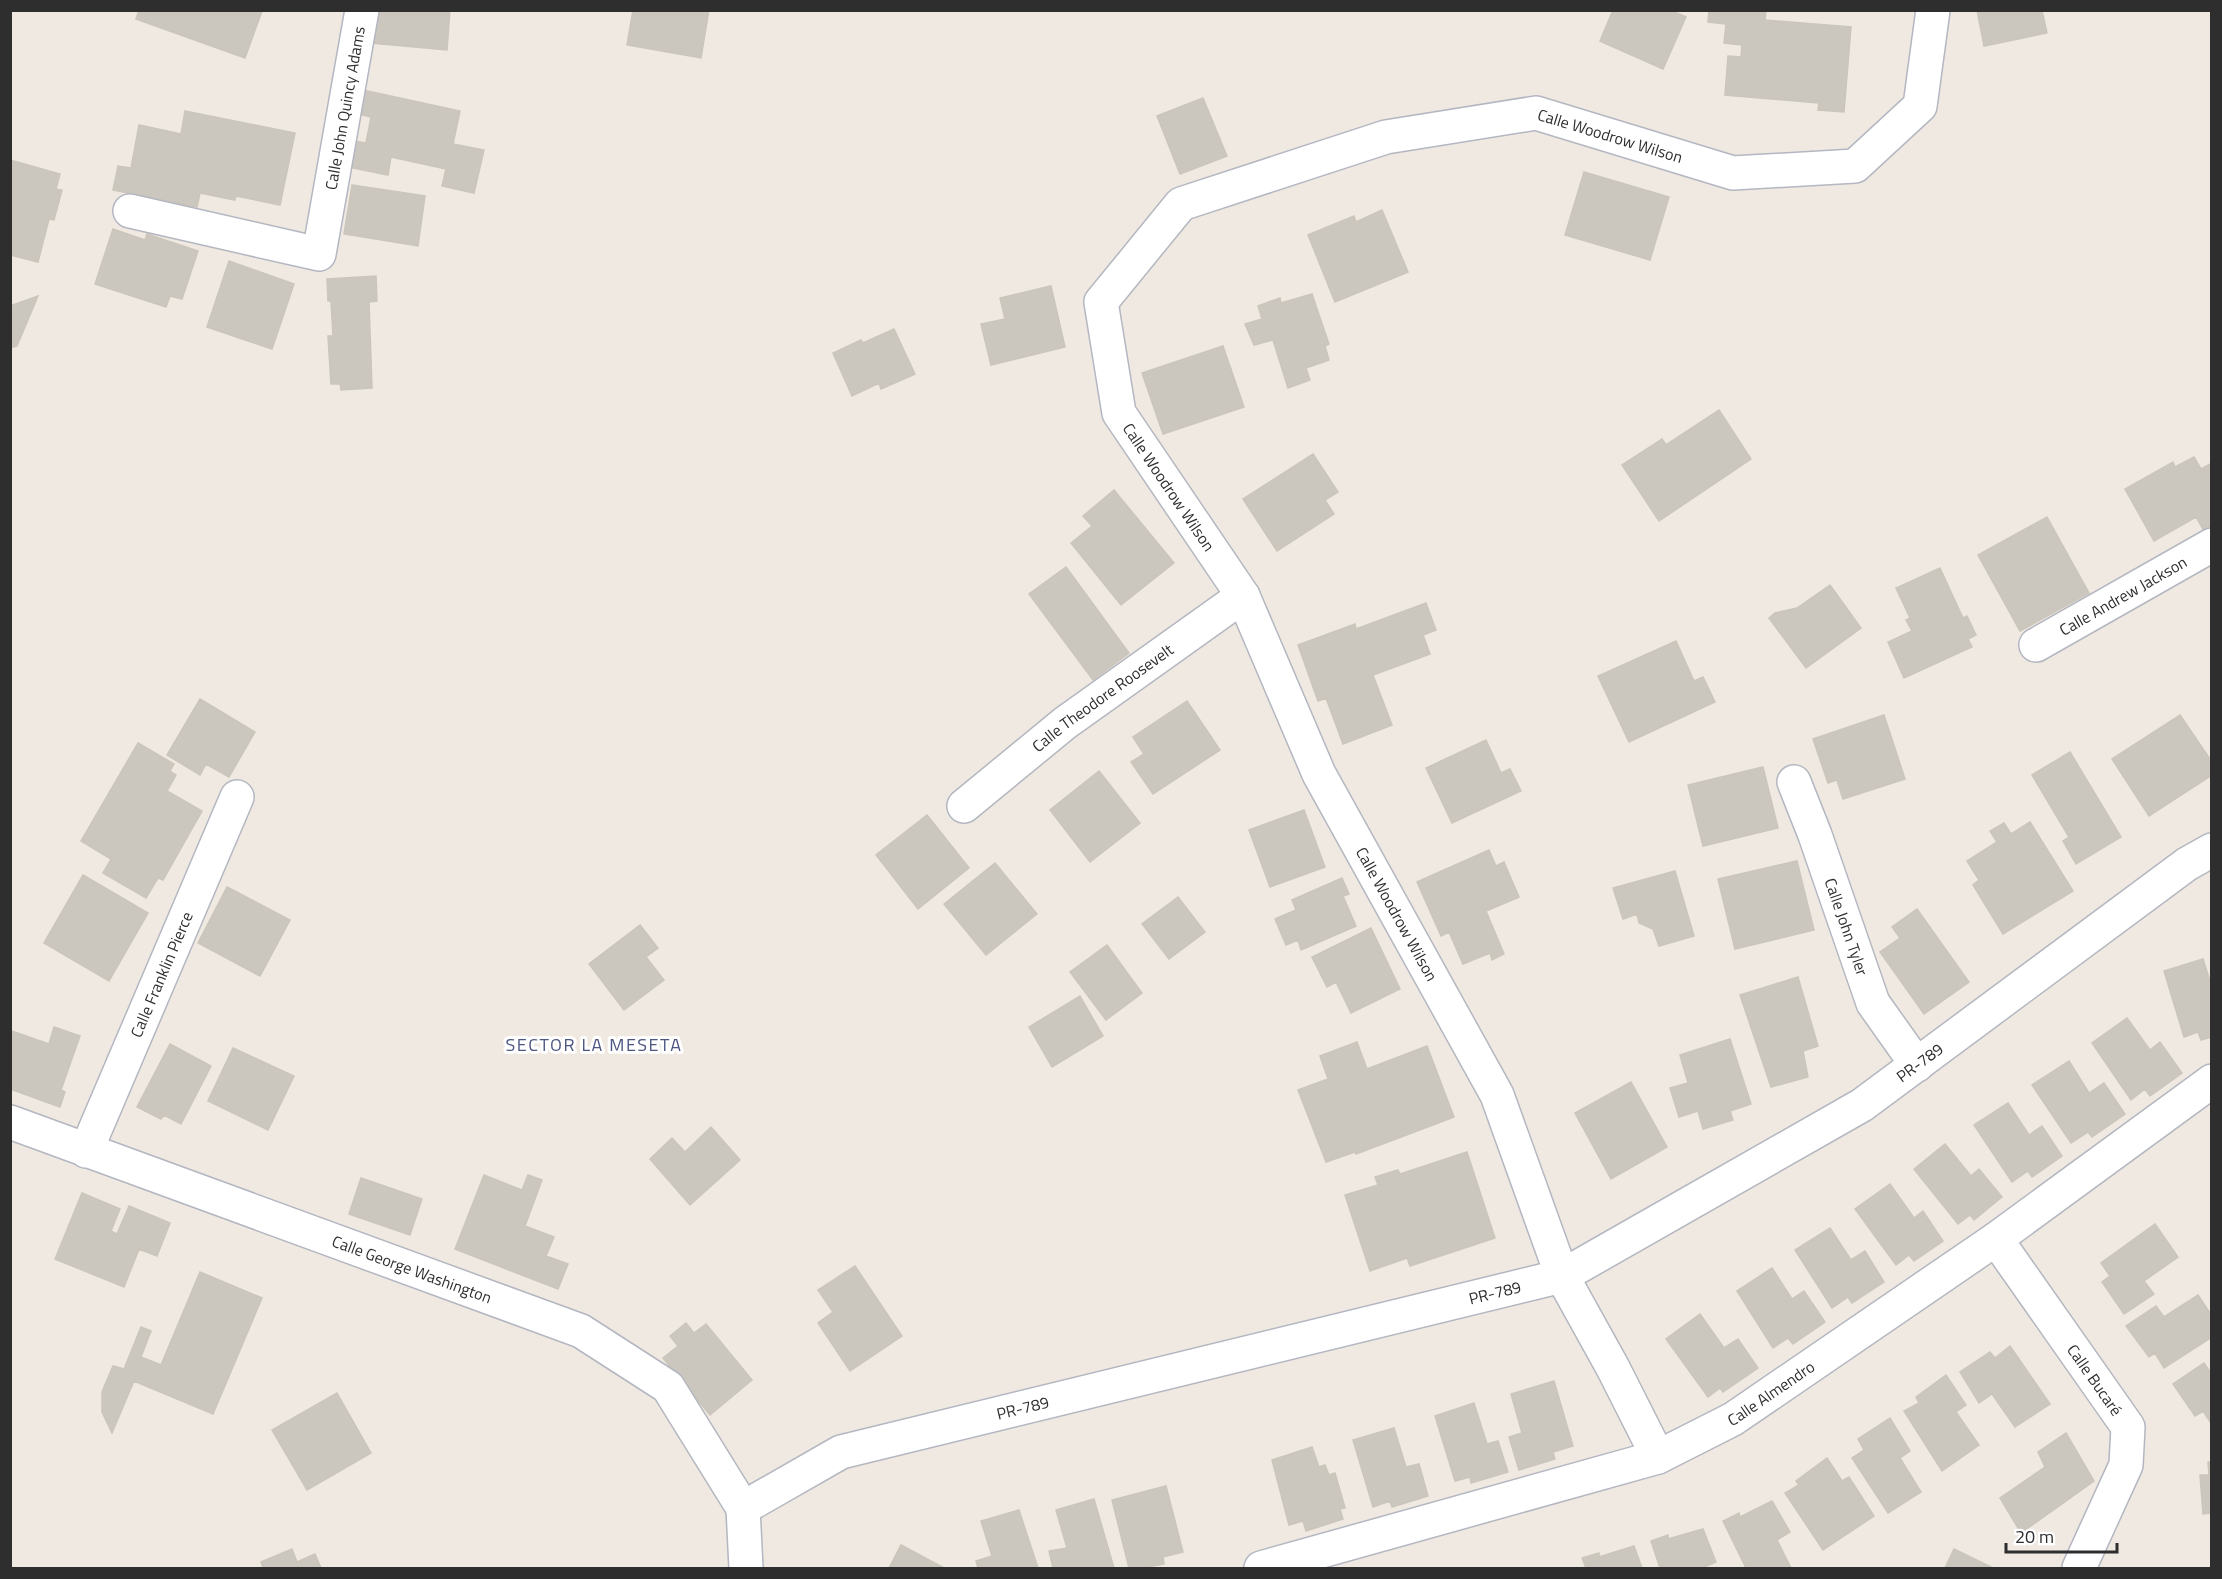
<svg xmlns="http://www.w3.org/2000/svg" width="2222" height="1579" viewBox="0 0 2222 1579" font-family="'Titillium Web',sans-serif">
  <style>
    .building { fill: #cbc7bf; stroke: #cbc5ba; stroke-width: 1.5 }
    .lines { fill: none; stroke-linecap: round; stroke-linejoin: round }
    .minor-casing { stroke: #b4b7c1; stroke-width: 36 }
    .tertiary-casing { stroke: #b4b7c1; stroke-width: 36 }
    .minor { stroke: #fff; stroke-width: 33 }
    .tertiary { stroke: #fff; stroke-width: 33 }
    .labels { text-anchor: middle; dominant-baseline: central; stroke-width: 6; stroke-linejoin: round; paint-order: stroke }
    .street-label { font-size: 16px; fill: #2e2e2e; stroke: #fff }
    .neighbourhood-label { font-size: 18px; letter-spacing: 1.5px; fill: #4d5680; stroke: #fff }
  </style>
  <rect width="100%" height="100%" fill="#efe9e1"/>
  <path class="building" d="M139 10H260L262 11 245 58 136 19Z
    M374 10H450L447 50 371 43Z
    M633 10H709L701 58 627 45Z
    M1613 10H1670L1686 17 1663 69 1600 41Z
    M1709 10H1766L1765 20 1851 27 1844 112 1818 110 1819 103 1725 95 1728 56 1741 57 1742 45 1724 43 1726 24 1708 22Z
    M1977 10H2042L2047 33 1984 46Z
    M363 90 460 111 453 144 484 150 474 193 442 186 446 169 391 157 388 175 348 167 354 141 366 143 371 117 358 114Z
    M1203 98 1227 156 1180 174 1157 116Z
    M185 111 295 133 280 205 236 196 235 200 200 193 197 207 113 190 118 166 131 168 139 125 181 134Z
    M10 160 60 174 56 189 62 190 54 220 49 219 38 262 10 255Z
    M1584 172 1669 197 1650 260 1565 235Z
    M352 185 425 196 418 246 344 234Z
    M1382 210 1408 272 1335 302 1308 235 1354 216 1356 222Z
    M113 229 145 240 147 234 198 251 182 299 170 296 166 307 95 284Z
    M229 261 294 284 272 349 207 327Z
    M376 276 377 301 369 302 372 388 341 390 340 384H331L328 336H333L331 301H328L327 279Z
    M1051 286 1065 347 991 365 981 324 1005 319 1000 298Z
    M1312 294 1329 344 1325 346 1329 360 1306 368 1310 380 1288 388 1273 340 1254 345 1245 324 1262 319 1258 306 1280 298 1281 303Z
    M38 296 17 346 10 348V306Z
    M894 329 915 374 881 389 879 383 852 396 833 353 861 340 863 343Z
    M1223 346 1244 407 1163 434 1142 373Z
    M1719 410 1751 459 1659 521 1622 465 1662 439 1666 445Z
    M1313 454 1338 492 1325 500 1334 514 1277 551 1243 499Z
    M2194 457 2201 469 2212 463V527L2204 531 2196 517 2154 541 2125 489 2173 462 2175 467Z
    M1114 490 1174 563 1121 605 1071 543 1092 526 1083 516Z
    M2047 517 2089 593 2020 631 1978 555Z
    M1066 567 1129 653 1093 680 1029 594Z
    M1940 568 1963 618 1967 616 1976 635 1968 639 1972 647 1904 678 1888 642 1912 631 1906 620 1910 618 1896 588Z
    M1830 585 1861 628 1806 668 1769 618 1775 613 1797 608Z
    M1426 603 1436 630 1423 635 1430 654 1373 675 1392 725 1343 744 1326 698 1318 701 1298 645 1355 624 1356 629Z
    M1676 641 1694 681 1703 677 1715 702 1629 742 1598 676Z
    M200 699 255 732 229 777 206 764 200 775 167 755Z
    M1187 701 1220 750 1153 794 1131 762 1144 754 1133 737Z
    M1884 715 1905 779 1843 799 1837 780 1828 783 1813 739Z
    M2180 715 2212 762V775L2149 816 2112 759Z
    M1486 740 1501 773 1510 769 1521 791 1452 823 1426 768Z
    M138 743 174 764 170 771 176 775 167 791 202 811 163 880 158 878 146 898 103 873 111 859 81 841Z
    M2070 752 2121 837 2076 864 2063 841 2069 837 2032 775Z
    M1763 767 1778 828 1703 846 1688 785Z
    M1099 771 1140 823 1090 862 1050 810Z
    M1304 810 1325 867 1270 887 1249 830Z
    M927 815 969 868 918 909 876 855Z
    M2030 822 2073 891 2003 934 1973 885 1979 880 1967 861 1997 842 1990 831 2004 823 2011 834Z
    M1489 850 1496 866 1504 862 1519 897 1486 911 1504 954 1492 960 1490 953 1463 964 1449 932 1441 936 1417 882Z
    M1797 861 1814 930 1735 949 1718 879Z
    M995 863 1037 914 986 955 944 904Z
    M1675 871 1694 936 1659 946 1653 929 1639 923 1637 914 1623 919 1613 888Z
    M83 875 148 913 109 981 44 943Z
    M1342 878 1349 894 1343 896 1356 926 1301 950 1298 940 1286 945 1275 919 1296 910 1292 900Z
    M227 887 290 920 260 976 198 943Z
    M1178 897 1205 932 1169 959 1142 924Z
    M1917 909 1969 982 1924 1014 1880 952 1900 938 1892 927Z
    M640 925 658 948 646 957 664 980 624 1010 589 964Z
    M1371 928 1400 989 1351 1013 1336 982 1327 987 1312 957Z
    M1107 945 1142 993 1106 1020 1070 972Z
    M2203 959 2212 987V1037L2201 1040 2198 1032 2184 1037 2164 971Z
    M1798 977 1818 1046 1803 1051 1808 1077 1771 1087 1740 995Z
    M1080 996 1103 1036 1052 1067 1029 1027Z
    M2127 1018 2150 1050 2160 1042 2182 1073 2150 1096 2145 1089 2131 1100 2092 1043Z
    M54 1027 80 1036 61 1090 65 1092 60 1107 10 1089 12 1031 49 1044Z
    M1730 1039 1751 1104 1730 1111 1733 1120 1703 1129 1698 1111 1679 1117 1670 1088 1688 1083 1680 1055Z
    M1357 1042 1367 1069 1427 1046 1454 1117 1356 1154 1355 1152 1326 1162 1298 1090 1328 1079 1320 1056Z
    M170 1044 211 1066 181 1124 164 1115 161 1119 137 1107Z
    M233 1048 294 1076 268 1130 208 1101Z
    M2069 1061 2089 1093 2104 1083 2125 1114 2092 1137 2088 1132 2071 1143 2032 1085Z
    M1631 1082 1667 1147 1611 1179 1575 1113Z
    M2008 1103 2029 1135 2042 1126 2062 1156 2032 1177 2028 1171 2012 1182 1974 1125Z
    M711 1127 740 1160 690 1205 650 1159 672 1138 685 1152Z
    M1945 1144 1971 1176 1979 1169 2002 1197 1974 1220 1970 1215 1958 1224 1914 1169Z
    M1467 1152 1495 1238 1410 1266 1407 1258 1370 1271 1345 1195 1378 1185 1375 1177 1398 1170 1400 1174Z
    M484 1175 522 1190 528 1175 542 1180 525 1226 554 1237 546 1256 568 1264 558 1289 455 1249Z
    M361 1178 422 1199 410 1235 349 1214Z
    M1890 1184 1914 1218 1923 1211 1943 1241 1914 1261 1909 1255 1896 1265 1855 1209Z
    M82 1193 120 1209 111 1231 117 1234 129 1206 170 1223 157 1256 139 1249 124 1287 55 1259Z
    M2155 1224 2178 1257 2144 1281 2154 1294 2124 1314 2102 1282 2110 1276 2101 1263Z
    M1830 1228 1851 1260 1865 1251 1884 1282 1852 1303 1848 1297 1832 1308 1795 1250Z
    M855 1266 902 1336 850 1371 818 1323 833 1312 818 1290Z
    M1772 1268 1792 1299 1804 1291 1825 1322 1793 1344 1788 1338 1773 1348 1737 1291Z
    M200 1272 262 1298 213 1414 134 1381 112 1433 102 1412V1392L113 1366 124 1369 141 1327 151 1331 141 1357 161 1365Z
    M2198 1295 2212 1316V1337L2164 1368 2155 1353 2149 1357 2126 1326 2156 1306 2164 1317Z
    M1700 1314 1724 1348 1738 1339 1758 1368 1723 1392 1720 1388 1708 1397 1666 1339Z
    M686 1323 694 1333 706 1324 752 1380 710 1415 663 1358 678 1346 670 1336Z
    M2010 1346 2050 1404 2015 1427 1992 1394 1979 1403 1960 1372 1990 1352 1995 1358Z
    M2204 1363 2212 1375 2211 1423 2203 1411 2195 1416 2173 1384Z
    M1946 1375 1966 1405 1956 1412 1979 1445 1942 1471 1904 1411 1919 1403 1916 1397Z
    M1554 1381 1573 1446 1553 1452 1555 1459 1519 1470 1509 1437 1522 1433 1511 1394Z
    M337 1393 371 1453 307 1490 272 1430Z
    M1474 1403 1487 1444 1498 1441 1508 1472 1471 1483 1470 1477 1455 1481 1435 1416Z
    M1890 1418 1910 1451 1900 1458 1921 1492 1888 1513 1852 1458 1864 1450 1858 1439Z
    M1394 1428 1406 1467 1419 1464 1428 1496 1392 1507 1390 1501 1373 1507 1353 1440Z
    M2066 1433 2094 1481 2021 1533 2000 1498 2045 1467 2038 1452Z
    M1312 1447 1319 1467 1325 1465 1329 1475 1335 1473 1345 1508 1340 1509 1343 1519 1306 1531 1303 1521 1289 1525 1272 1460Z
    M1827 1458 1842 1481 1849 1477 1874 1516 1823 1550 1785 1493 1799 1485 1796 1481Z
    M2208 1462H2212V1513L2203 1514 2200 1475H2209Z
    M1166 1486 1183 1552 1163 1557 1164 1564 1142 1568H1129L1112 1500Z
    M1094 1499 1114 1568H1053L1049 1551 1067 1548 1056 1510Z
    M1772 1501 1790 1532 1777 1540 1791 1568H1746L1723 1521 1739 1513 1740 1517Z
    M1019 1510 1038 1568H978L976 1561 992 1556 981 1521Z
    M1703 1529 1716 1562 1702 1568H1660L1651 1541 1668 1535V1539Z
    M901 1545 944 1568H889Z
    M1634 1546 1642 1568H1586L1582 1558 1599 1553V1557Z
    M292 1549 297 1562 315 1554 321 1568H263L261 1562Z
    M1954 1549 1993 1568H1945Z"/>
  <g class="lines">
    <defs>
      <g id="minor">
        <path id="s1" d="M130 211 319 254 362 10"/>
        <path id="s2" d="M2036 645 2212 545"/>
        <path id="s3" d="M1794 782 1815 835 1873 1003 1917 1065"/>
        <path id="s4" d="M964 806 1065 723 1243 596"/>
        <path id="s5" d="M10 1122 581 1331 668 1387 743 1508"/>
        <path id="s6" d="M86 1151 237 797"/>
        <path id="s7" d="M1996 1239 2128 1427 2126 1465 2079 1568"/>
        <path id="s8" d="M1658 1457 1613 1368 1562 1276 1497 1095 1319 774 1243 596 1119 413 1101 302 1181 204 1386 137 1536 113 1733 173 1855 166 1920 106 1933 10"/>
        <path id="s9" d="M1261 1568 1658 1457 1733 1419 1996 1239 2212 1081"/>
      </g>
      <g id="tertiary">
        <path id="s10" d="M746 1568 743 1508 841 1452 1562 1276 1862 1105 2187 864 2212 850"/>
      </g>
    </defs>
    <use href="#minor" class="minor-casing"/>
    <use href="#tertiary" class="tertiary-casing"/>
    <use href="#minor" class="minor"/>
    <use href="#tertiary" class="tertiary"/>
  </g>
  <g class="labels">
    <g class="street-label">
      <text stroke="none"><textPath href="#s1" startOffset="342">Calle John Quincy Adams</textPath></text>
      <text stroke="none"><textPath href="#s8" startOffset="1863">Calle Woodrow Wilson</textPath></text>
      <text transform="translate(1169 487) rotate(56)">Calle Woodrow Wilson</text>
      <text stroke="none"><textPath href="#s2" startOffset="100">Calle Andrew Jackson</textPath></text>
      <text stroke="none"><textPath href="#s4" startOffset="176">Calle Theodore Roosevelt</textPath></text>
      <text transform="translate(1397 914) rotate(61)">Calle Woodrow Wilson</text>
      <text stroke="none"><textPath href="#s3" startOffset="154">Calle John Tyler</textPath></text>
      <text stroke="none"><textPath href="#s6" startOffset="192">Calle Franklin Pierce</textPath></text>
      <text stroke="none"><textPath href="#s10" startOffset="1332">PR-789</textPath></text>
      <text stroke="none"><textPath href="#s5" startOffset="428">Calle George Washington</textPath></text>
      <text stroke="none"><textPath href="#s10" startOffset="846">PR-789</textPath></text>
      <text stroke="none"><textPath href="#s7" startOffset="172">Calle Bucaré</textPath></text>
      <text stroke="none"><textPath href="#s9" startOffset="542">Calle Almendro</textPath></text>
      <text stroke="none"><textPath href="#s10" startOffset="360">PR-789</textPath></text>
    </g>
    <g class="neighbourhood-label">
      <text x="594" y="1044">SECTOR LA MESETA</text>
    </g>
  </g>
  <rect width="2222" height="1579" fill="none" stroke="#2e2e2e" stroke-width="24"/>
  <path d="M2006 1543v9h111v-9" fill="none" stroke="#2e2e2e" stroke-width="3"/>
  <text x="2015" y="1543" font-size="18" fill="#2e2e2e" stroke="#ffffff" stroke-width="4.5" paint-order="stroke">20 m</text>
</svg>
